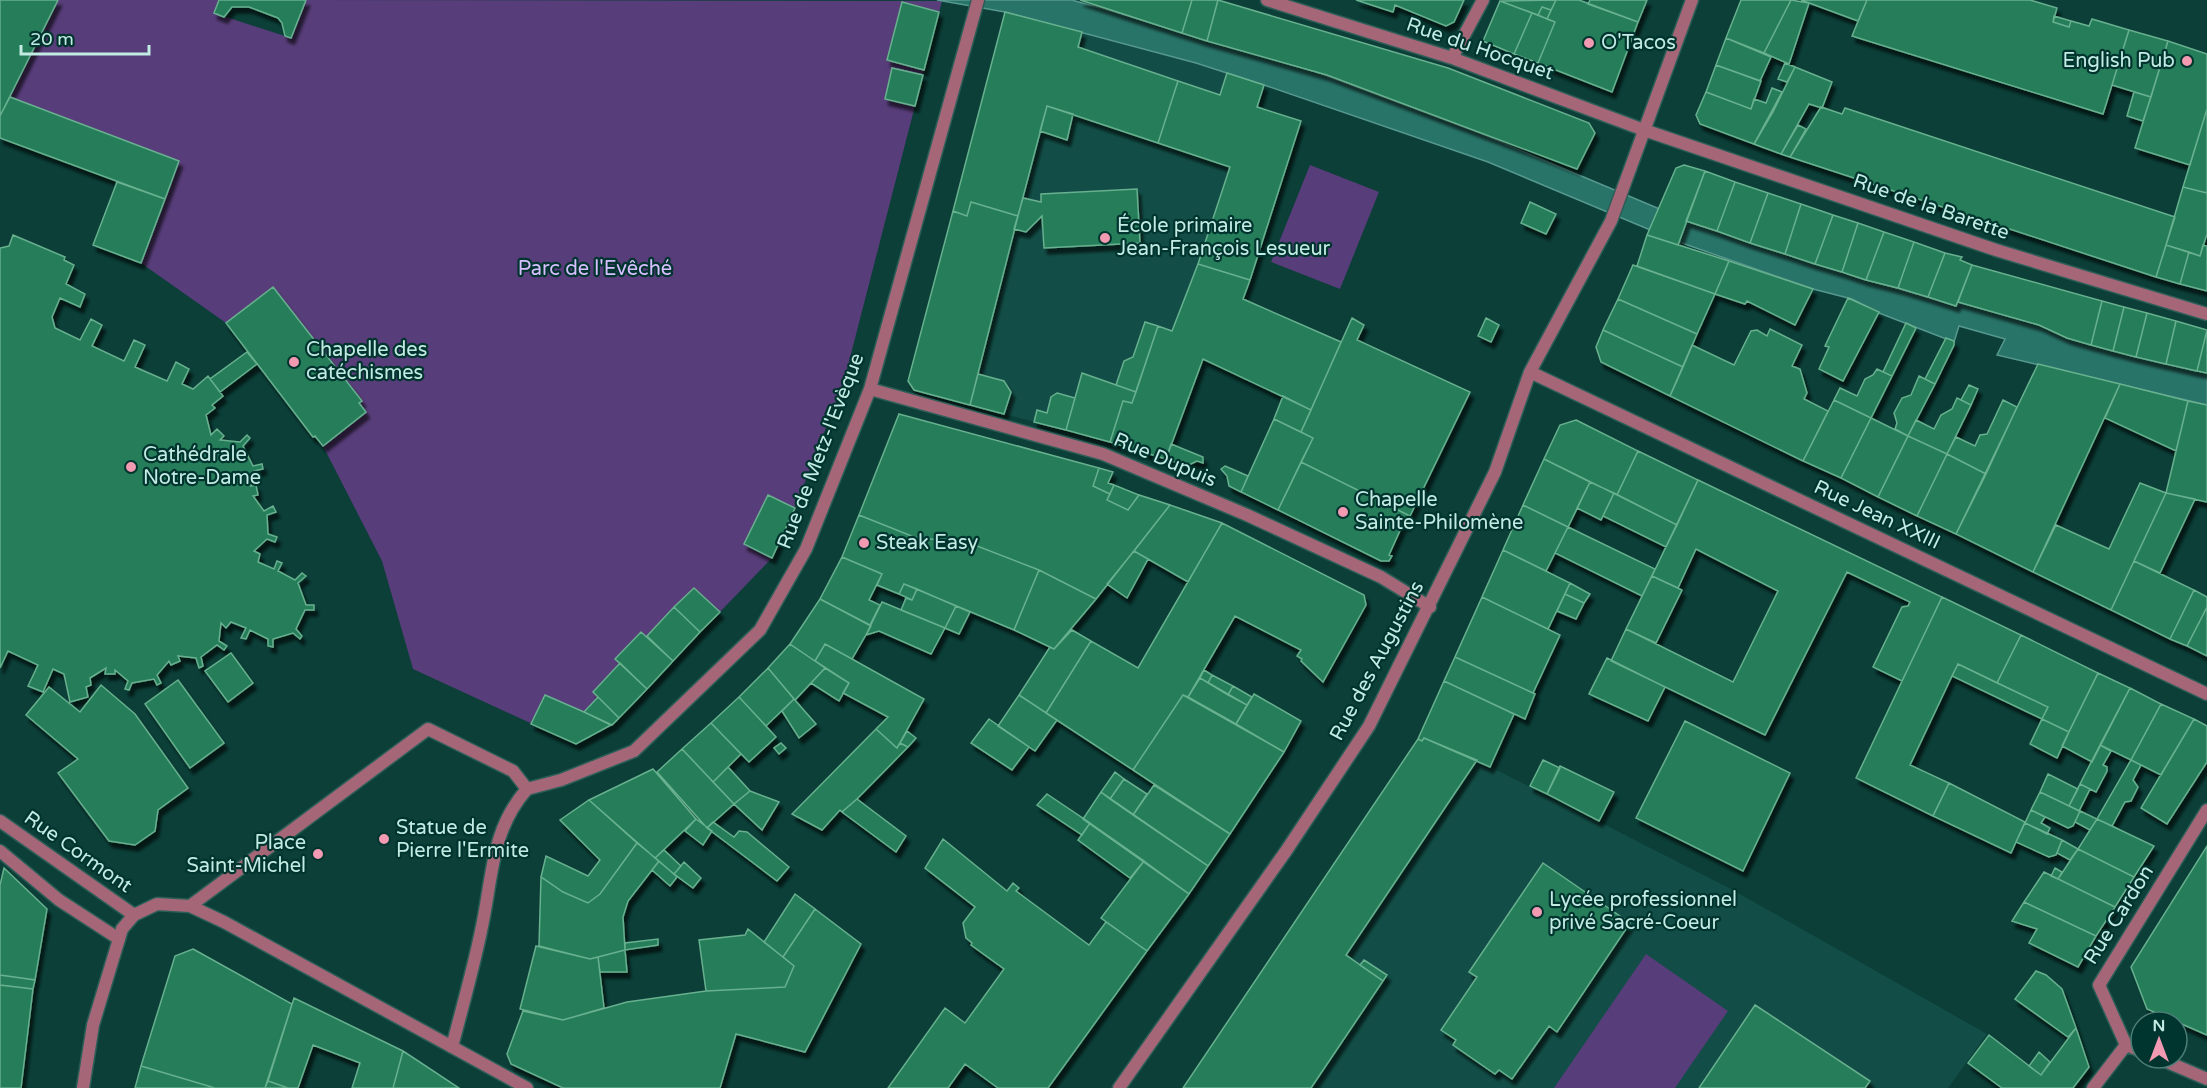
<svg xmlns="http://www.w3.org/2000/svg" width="2207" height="1088" viewBox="0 0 2207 1088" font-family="'Varela Round',sans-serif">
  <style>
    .built { fill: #124e47 }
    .green { fill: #573d79 }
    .water { fill: #287469; stroke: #56988e; stroke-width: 1.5 }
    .building { fill: #257d5a; stroke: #67b08e; stroke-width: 1.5; filter: url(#shadow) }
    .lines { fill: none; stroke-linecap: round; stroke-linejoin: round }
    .lane-casing { stroke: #2c5e57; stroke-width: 15 }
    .street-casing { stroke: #2c5e57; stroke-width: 15 }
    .lane { stroke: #a56677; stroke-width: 12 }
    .street { stroke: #a56677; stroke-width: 12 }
    .poi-dot { fill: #f19ab1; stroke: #00342e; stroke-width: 2 }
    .labels { text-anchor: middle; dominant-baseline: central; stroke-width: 4.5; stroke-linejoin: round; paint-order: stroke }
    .poi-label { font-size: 20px; fill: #c1ebe3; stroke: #00342e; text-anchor: start }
    .street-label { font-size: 20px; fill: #c1ebe3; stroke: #00342e }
    .park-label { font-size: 20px; fill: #d7beff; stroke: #00342e }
  </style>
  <defs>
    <filter id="shadow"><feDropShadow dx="3.5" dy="6" stdDeviation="1.5" flood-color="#0009"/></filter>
  </defs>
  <rect width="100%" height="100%" fill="#0b3f38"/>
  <path class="built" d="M1005 12 1196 63 1264 85 1257 107 1301 121 1172 331 1110 442 914 390 908 381Z
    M1418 739 1477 760 1731 889 1987 1034 1948 1088H1183Z"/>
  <path class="green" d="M58 0H219L214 13 291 38 306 0 942 1 844 381 795 508 772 558 611 725 576 744 413 669 382 561 323 446 366 412 359 403 362 400 273 287 226 323 141 263 179 161 10 97Z
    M1310 165 1379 192 1340 289 1271 262Z
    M1646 954 1728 1011 1675 1088H1554Z"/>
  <path class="water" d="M937 0H1072L1299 66 1479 133 1700 226 1857 277 1956 306 1958 302 2039 325 2067 338 2207 373V405L1997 355 2005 339 1959 326 1954 342 1879 313 1852 299 1813 289 1679 242 1488 162 1264 85 1196 63 1005 12Z"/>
  <path class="building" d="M0 0H58L0 116Z
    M219 0H306L291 38 285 36 282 23 278 18 249 7H232L224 17 214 13Z
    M1080 0H1192L1182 33Z
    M1192 0H1218L1207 41 1182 33Z
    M1218 0 1448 68 1589 123 1595 133 1577 169 1327 75 1207 41Z
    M1356 0H1464L1454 22 1446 26 1395 5 1393 12Z
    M1556 0 1551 10 1542 7 1538 15 1500 1Z
    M1556 0H1579L1638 22 1612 92 1538 63 1555 22 1547 19Z
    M1590 0H1647L1638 22 1588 4Z
    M1741 0H1791L1764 53 1726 38Z
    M1791 0 1809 3 1789 64 1764 53Z
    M1801 0H1867L1858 21Z
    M1867 0H2030L2057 8 2053 22 2069 27 2071 21 2089 26 2092 19 2129 30 2103 114 1852 36Z
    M1500 1 1532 13 1514 54 1483 41Z
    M902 2 939 12 924 70 887 60Z
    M1542 7 1551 10 1547 19 1538 15Z
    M1005 12 1082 32 1078 47 1178 81 1158 143 1047 106 1018 216 971 202 967 216 953 211Z
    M1532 13 1555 22 1538 63 1514 54Z
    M2054 16 2071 21 2069 27 2053 22Z
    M2129 30 2168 41 2151 97 2112 85Z
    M1726 38 1771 57 1760 81 1716 65Z
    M2168 41 2207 54V109L2190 165 2135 148Z
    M1785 63 1795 67 1787 82 1778 79Z
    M1716 65 1761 81 1751 109 1706 92Z
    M1795 67 1832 82 1822 108 1809 104 1781 154 1754 144 1773 112Z
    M892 68 923 75 915 106 885 99Z
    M1227 73 1264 85 1257 107 1301 121 1250 280 1198 264 1230 167 1158 143 1178 81 1220 95Z
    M1772 88 1782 92 1754 144 1700 124 1696 115 1706 92 1751 109 1754 99 1766 103Z
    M2134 92 2151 97 2143 121 2127 116Z
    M10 97 179 161 165 199 0 138V116Z
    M1047 106 1073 114 1067 140 1040 131Z
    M1821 107 1842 114 1845 108 2175 217 2156 277 1790 157Z
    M2207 109V193L2183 187Z
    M1798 125 1806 129 1790 157 1781 154Z
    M1684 165 1705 171 1678 245 1647 235 1676 168Z
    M1705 171 1735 182 1717 231 1686 221Z
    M117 182 165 199 141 263 93 245Z
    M1735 182 1768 193 1750 243 1717 231Z
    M2183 187 2207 193V234L2200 256 2166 245Z
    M1137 189 1140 243 1044 248 1042 216 1026 232 1014 229 1023 198 1041 202V194Z
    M1768 193 1801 204 1785 254 1750 243Z
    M971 202 1018 216 970 405 914 390 908 381 953 211 967 216Z
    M1530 202 1556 214 1546 234 1521 223Z
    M1801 204 1833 215 1815 264 1785 254Z
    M1833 215 1858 223 1842 272 1815 264Z
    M1858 223 1884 232 1866 280 1842 272Z
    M1884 232 1914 242 1898 288 1866 280Z
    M13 235 65 257 64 260 74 265 66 284 85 294 80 307 60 298 52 317 55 328 80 340 91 319 102 325 92 346 124 361 134 340 145 345 135 367 167 381 176 362 189 369 182 384 193 389 208 376 223 396 212 405 215 408 206 415 211 435 217 429 224 436 220 440 240 442 247 435 250 438 243 446 253 466 262 464 263 469 254 471 251 486 256 485 258 495 253 496 264 511 273 506 276 512 267 515 268 534 277 537 275 542 267 539 254 551 260 554 258 562 274 569 277 561 282 563 278 571 295 580 302 573 306 576 298 583 306 605H314V610H305L296 629 302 636 300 639 293 633 273 639V647L268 646V639L250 630 246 639 241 638 246 628 231 622 226 628 221 623 219 641 227 646 224 650 217 645 201 657 203 666 199 668 196 658 178 656 180 661 171 665 169 661 157 675 161 683 157 685 154 679 132 683 129 690 125 689 128 681 115 670V674H105L106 668 90 678 91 685 86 687 88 697 70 702 64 674 53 669 43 692 28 686 38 665 8 651 0 668V248L9 246Z
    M1647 235 1729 261 1715 294 1637 266Z
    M1914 242 1945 253 1928 297 1898 288Z
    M2166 245 2189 252 2180 284 2156 277Z
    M2203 245 2207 246V291L2180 284 2189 252 2200 256Z
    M1945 253 1962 257 1960 260 1972 265 1956 306 1928 297Z
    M1729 261 1813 289 1795 325 1747 301 1745 304 1715 294Z
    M1198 264 1250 280 1243 299 1341 342 1311 410 1203 359 1166 459 1110 442 1123 401 1132 403 1158 326 1172 331Z
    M1633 265 1715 294 1697 334 1618 299Z
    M1972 265 2102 301 2091 345 2067 338 2039 325 1958 302Z
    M273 287 362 401 359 403 366 412 323 446 315 436 313 437 226 323Z
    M1848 298 1879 312 1843 381 1819 369 1829 347 1825 346Z
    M1618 299 1697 334 1683 367 1603 330Z
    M2102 301 2124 307 2113 351 2091 345Z
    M2124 307 2147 313 2136 357 2113 351Z
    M2147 313 2176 321 2166 364 2136 357Z
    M1352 318 1364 325 1357 340 1470 392 1410 516 1301 462 1313 438 1301 432Z
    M1486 318 1499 325 1491 342 1478 336Z
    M2176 321 2207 330 2197 371 2166 364Z
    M1145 322 1158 326 1136 392 1116 385 1124 361 1133 357Z
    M1906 323 1916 328 1892 376 1883 372Z
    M1770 329 1802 345 1792 366 1800 369 1807 393 1804 399 1828 411 1803 461 1670 396 1692 345 1734 365 1751 331 1757 330 1767 336Z
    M1603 330 1683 367 1670 396 1601 362 1596 347Z
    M2207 330V373L2197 371Z
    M1946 338 1954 341V345L1935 384 1925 379Z
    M247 352 257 364 220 392 210 379Z
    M2038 364 2120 384 2033 572 1956 534Z
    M1877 369 1892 376 1871 418 1834 400 1840 388 1857 396 1865 379 1873 375Z
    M1082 373 1136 392 1132 403 1123 401 1110 442 1066 430Z
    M978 374 1004 381 1011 392 1004 414 970 405Z
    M1919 376 1935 384 1908 436 1895 429 1897 423 1894 413 1902 398 1911 395Z
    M2120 384 2188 401 2176 451 2105 418Z
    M1969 385 1978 389 1971 405 1961 400Z
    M1057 393 1075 398 1066 430 1034 422 1037 410 1047 413 1051 397Z
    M1283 396 1311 410 1301 432 1274 419Z
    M1957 398 1971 405 1947 454 1908 436 1916 420 1934 429 1941 415 1952 409Z
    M1834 400 1871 418 1841 478 1803 461Z
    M2003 400 2017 407 1986 474 1947 454 1956 437 1975 446 1980 435 1987 434Z
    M2188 401 2207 405V502L2166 493Z
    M899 414 1099 468 1093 486 1110 494 1107 500 1128 510 1139 495 1170 505 1096 599 1039 570 972 544 914 537 859 515Z
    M1871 418 1908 436 1878 497 1841 478Z
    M1274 419 1313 438 1278 510 1241 492Z
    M1576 420 1638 451 1617 495 1544 459 1560 425Z
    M1908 436 1947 454 1917 516 1878 497Z
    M1171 444 1203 457V463L1197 461 1187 466 1166 459Z
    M1638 451 1698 480 1677 525 1617 495Z
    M1947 454 1986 474 1956 534 1917 516Z
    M1544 459 1590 482 1568 527 1523 505Z
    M1301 462 1408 515 1407 519 1409 520 1406 525 1403 524 1389 555 1392 556 1389 561H1381L1278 510Z
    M1225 466 1248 476 1241 492 1229 486 1227 476 1221 469Z
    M1099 468 1113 472 1108 483 1114 485 1110 494 1093 486Z
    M1698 480 1942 597 1902 681 1873 667 1902 607 1908 606 1910 602 1847 572 1765 735 1611 661 1626 629 1733 682 1778 591 1696 549 1678 588 1652 576Z
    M1590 482 1614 493 1601 520 1577 508Z
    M2140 483 2166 493 2111 610 2033 572 2056 525 2109 549Z
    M1114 485 1139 495 1128 510 1107 500Z
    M1614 493 1677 525 1666 547 1603 516Z
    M2166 493 2195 499 2160 573 2134 561Z
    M768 495 795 508 772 558 744 544Z
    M1170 505 1222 523 1188 582 1134 551Z
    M1523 505 1568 527 1546 571 1503 550Z
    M859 515 914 537 972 544 1039 570 1014 630 904 584 899 594 877 585 882 574 842 557Z
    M1222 523 1364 595 1366 605 1323 682 1301 661 1302 659 1297 656 1301 650 1235 616 1188 697 1183 695 1133 770 1046 713 1091 641 1138 668Z
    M1568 527 1655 569 1642 596 1555 553Z
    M1503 550 1570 583 1548 629 1482 597Z
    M1134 551 1148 559 1127 598 1107 584Z
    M842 557 882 574 869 600 880 605 870 625 820 599Z
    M2134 561 2194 590 2170 639 2111 610Z
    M1039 570 1096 599 1054 649 1014 630Z
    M1652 576 1682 590 1656 643 1626 629Z
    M1570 583 1590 594 1584 603 1565 594Z
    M904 584 917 589 912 600 899 594Z
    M694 588 720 612 700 632 674 607Z
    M917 589 956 606 945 628 901 610 906 598 912 600Z
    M2194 590 2207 597V607L2187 646 2170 639Z
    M1565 594 1584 603 1576 619 1557 611Z
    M1482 597 1560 635 1533 693 1455 657Z
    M1942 597 2021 635 1997 683 1958 664 1952 676 1910 765 1949 783 1933 816 1856 778Z
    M820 599 871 626 852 659 825 644 815 661 790 644Z
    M882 602 945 628 931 654 879 631 866 635Z
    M956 606 970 612 959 634 945 628Z
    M674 607 700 632 673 661 647 636Z
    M2207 607V656L2187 646Z
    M1072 630 1091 641 1046 713 1019 695 1050 647 1054 649Z
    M641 632 673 661 647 689 615 659Z
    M2021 635 2098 673 2069 732 2042 719 2048 707 1997 683Z
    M790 644 825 668 795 700 768 668Z
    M825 644 924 699 897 748 876 729 888 717 843 693 849 683 815 661Z
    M231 653 253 683 228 702 205 671Z
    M1455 657 1535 694 1525 719 1444 681Z
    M1607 658 1665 687 1648 721 1589 694Z
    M620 663 647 689 619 718 593 692Z
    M1958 664 2048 707 2042 719 1952 676Z
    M768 668 794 699 766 726 739 697Z
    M825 668 849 683 839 701 811 683Z
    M1204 670 1212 675 1208 683 1200 678Z
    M2098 673 2130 688 2092 762 2062 746Z
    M1212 675 1233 686 1228 695 1208 683Z
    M1200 678 1247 705 1236 724 1188 697Z
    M178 680 224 743 190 768 145 704Z
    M1444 681 1514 714 1490 767 1424 738 1422 741 1418 739Z
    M101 685 135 714 188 788 158 810 155 831 135 845 109 841 58 773 78 759 26 715 49 687 80 712Z
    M1233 686 1252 697 1247 705 1228 695Z
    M2130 688 2161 704 2131 760 2100 745Z
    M1254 694 1301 721 1284 752 1236 724Z
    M545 695 584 712 611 725 576 744 531 724Z
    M1019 695 1057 720 1035 751 998 726Z
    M1183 695 1284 752 1230 834 1133 770Z
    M598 697 619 718 612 725 584 712Z
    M739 697 776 737 749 762 711 723Z
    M794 699 816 724 799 738 782 711Z
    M2161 704 2194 719 2161 775 2131 760Z
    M989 719 1029 747 1012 770 971 743Z
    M2042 719 2069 732 2057 758 2030 744Z
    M2194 719 2207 726V762L2167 824 2141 808Z
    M1685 721 1790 773 1743 871 1636 818Z
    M711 723 741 754 713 782 682 749Z
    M876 729 897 748 900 743 908 747 857 799 842 812 840 810 822 830 792 814Z
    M907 731 916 738 908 747 900 743Z
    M1424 738 1477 760 1346 955 1383 981 1311 1088H1183L1418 739 1422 741Z
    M781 743 786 748 779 754 774 748Z
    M2100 745 2111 751 2103 765 2107 767V771L2096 792 2080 784Z
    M682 749 734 804 707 828 657 772Z
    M1543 760 1560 768 1547 794 1530 786Z
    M2131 760 2141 765 2133 780 2138 787 2131 801 2125 802 2112 826 2097 819Z
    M1560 766 1614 792 1599 821 1547 794Z
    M728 767 750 791 734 804 713 782Z
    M653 769 696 819 655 858 589 800Z
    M1115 772 1124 779 1110 799 1101 792Z
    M2048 774 2078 789 2069 806 2040 792Z
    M1124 779 1147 794 1133 815 1110 799Z
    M1949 783 2025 822 2011 853 1933 816Z
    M2080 784 2090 789 2079 811 2069 806Z
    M1154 785 1230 834 1208 866 1133 815Z
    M750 791 779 802 762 830 734 804Z
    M1101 792 1208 866 1189 894 1083 819Z
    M2040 792 2080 811 2073 826 2068 828 2031 810Z
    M1047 794 1090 823 1082 835 1037 805Z
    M857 799 906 836 896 852 842 812Z
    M589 800 637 843 600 894 588 903 563 892 541 877 546 856 588 876 600 860 560 820Z
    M2031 810 2045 817 2041 823 2050 828 2047 834 2025 823Z
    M2080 811 2097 819 2090 830 2075 822Z
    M696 819 712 831 703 845 685 831Z
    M2097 819 2154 846 2134 877 2078 849Z
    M713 822 734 837 739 831 747 832 789 867 777 881 707 828Z
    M1090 823 1144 861 1130 878 1078 840Z
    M2025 823 2062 840 2056 855 2049 857 2016 842Z
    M943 839 1007 891 1013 883 1019 888 1016 891 1089 945 1106 922 1147 951 1048 1088H998L965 1064 948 1088H888L945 1008 965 1023 1004 969 971 945 972 943 966 938 963 923 975 907 925 868Z
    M2062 840 2078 849 2070 860 2057 853Z
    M637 843 659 861 628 901 623 917 625 950 590 959 539 946 541 877 563 892 588 903 600 894Z
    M2207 846V1035L2147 1009 2131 967Z
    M2078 849 2134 877 2115 907 2058 879Z
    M664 850 681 866 674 874 655 858Z
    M659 861 677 877 670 886 652 870Z
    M1144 861 1189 894 1147 951 1101 918Z
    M684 862 701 878 693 888 674 874Z
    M1543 863 1630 923 1557 1032 1549 1026 1512 1079 1499 1070 1495 1074 1453 1045 1456 1040 1441 1030 1477 977 1469 972Z
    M4 868 47 909 35 980 0 975V885Z
    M2055 868 2062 872 2058 879 2051 876Z
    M2044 872 2115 907 2096 936 2024 902Z
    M795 894 815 909 783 957 764 942Z
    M2024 902 2096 936 2078 967 2029 943 2037 929 2012 921Z
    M815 909 861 944 805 1052 736 1034 720 1088H563L511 1064 507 1054 523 1011 563 1020 627 1002 706 991 785 987 794 966 783 957Z
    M748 929 794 966 785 987 706 991 699 940 745 935Z
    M658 939V945L625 950V943Z
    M536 946 590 959 598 957 604 1008 563 1020 520 1009Z
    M193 949 292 1004 265 1088H215L141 1066 175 956Z
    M625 950 627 972H600L598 957Z
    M1364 960 1387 975 1383 981 1360 965Z
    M2036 971 2046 975 2062 989 2076 1028 2068 1037 2015 999Z
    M0 975 35 980 33 989 0 985Z
    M0 985 33 989 21 1088H0Z
    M294 998 403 1051 393 1088H352L360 1063 313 1045 298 1088H288L268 1081Z
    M1755 1005 1870 1081 1865 1088H1699Z
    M2076 1028 2089 1067 2073 1088H2002L1968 1063 1989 1035 2041 1075Z
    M403 1051 459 1088H393Z
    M2039 1052 2050 1062 2041 1075 2029 1066Z
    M141 1066 215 1088H135Z
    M268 1081 288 1088H265Z"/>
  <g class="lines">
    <defs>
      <path id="lane" d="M0 851 59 900 119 939
        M190 906 428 729 513 771 527 789C490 831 493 878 481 931 473 970 462 1008 452 1047"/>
      <path id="street" d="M1267 0 1452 58 1644 130 1996 250 2207 314
        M1452 58 1483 0
        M1530 372 2207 694
        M870 389 1103 454 1247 515 1381 577 1430 607
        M527 789 561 780 634 751 760 630 806 549 870 389 978 0
        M0 821 134 915
        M2126 1045 2099 985 2207 810
        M2126 1045 2141 1051
        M2158 1058 2207 1079
        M83 1088 93 1025 122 929 134 915 157 904 190 906 224 922 527 1088
        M1119 1088 1286 851 1369 726 1495 472 1530 372 1611 221 1692 0
        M2093 1088 2126 1045"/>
    </defs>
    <use href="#lane" class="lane-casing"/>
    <use href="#street" class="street-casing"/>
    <use href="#lane" class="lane"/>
    <use href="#street" class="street"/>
  </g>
  <g class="poi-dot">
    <circle cx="1589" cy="43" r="6"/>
    <circle cx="2187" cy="61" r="6"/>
    <circle cx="1105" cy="238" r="6"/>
    <circle cx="294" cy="362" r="6"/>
    <circle cx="131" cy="467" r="6"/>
    <circle cx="1343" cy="512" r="6"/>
    <circle cx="864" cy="543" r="6"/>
    <circle cx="384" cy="839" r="6"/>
    <circle cx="318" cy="854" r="6"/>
    <circle cx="1537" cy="912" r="6"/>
  </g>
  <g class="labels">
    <g class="poi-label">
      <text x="1601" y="43">O'Tacos</text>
      <text x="2175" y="61" text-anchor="end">English Pub</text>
      <text x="1117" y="226">École primaire<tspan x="1117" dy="23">Jean-François Lesueur</tspan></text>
      <text x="306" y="350">Chapelle des<tspan x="306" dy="23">catéchismes</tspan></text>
      <text x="143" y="455">Cathédrale<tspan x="143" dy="23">Notre-Dame</tspan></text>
      <text x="1355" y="500">Chapelle<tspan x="1355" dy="23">Sainte-Philomène</tspan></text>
      <text x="876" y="543">Steak Easy</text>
      <text x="396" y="828">Statue de<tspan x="396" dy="23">Pierre l'Ermite</tspan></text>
      <text x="306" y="843" text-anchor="end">Place<tspan x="306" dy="23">Saint-Michel</tspan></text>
      <text x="1549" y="900">Lycée professionnel<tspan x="1549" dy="23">privé Sacré-Coeur</tspan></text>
    </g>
    <g class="street-label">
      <text transform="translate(1480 49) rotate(19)">Rue du Hocquet</text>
      <text transform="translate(1931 207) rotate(19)">Rue de la Barette</text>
      <text transform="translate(821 451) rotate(-69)">Rue de Metz-l'Evèque</text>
      <text transform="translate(1165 460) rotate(23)">Rue Dupuis</text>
      <text transform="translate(1877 515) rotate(25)">Rue Jean XXIII</text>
      <text transform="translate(1377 661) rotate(-62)">Rue des Augustins</text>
      <text transform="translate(78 852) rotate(35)">Rue Cormont</text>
      <text transform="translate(2119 915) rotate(-58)">Rue Cardon</text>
    </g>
    <g class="park-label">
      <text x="595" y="269">Parc de l'Evêché</text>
    </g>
  </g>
  <g transform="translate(2159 1040)"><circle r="28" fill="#00342e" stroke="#4d7d76" stroke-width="1.5"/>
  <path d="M0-4.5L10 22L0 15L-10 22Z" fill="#f19ab1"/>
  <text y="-9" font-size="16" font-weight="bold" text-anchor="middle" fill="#c1ebe3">N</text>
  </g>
  <path d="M21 45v9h128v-9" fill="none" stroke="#c1ebe3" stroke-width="3"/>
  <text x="30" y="45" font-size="18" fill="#c1ebe3" stroke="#00342e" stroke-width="4.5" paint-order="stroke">20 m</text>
</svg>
